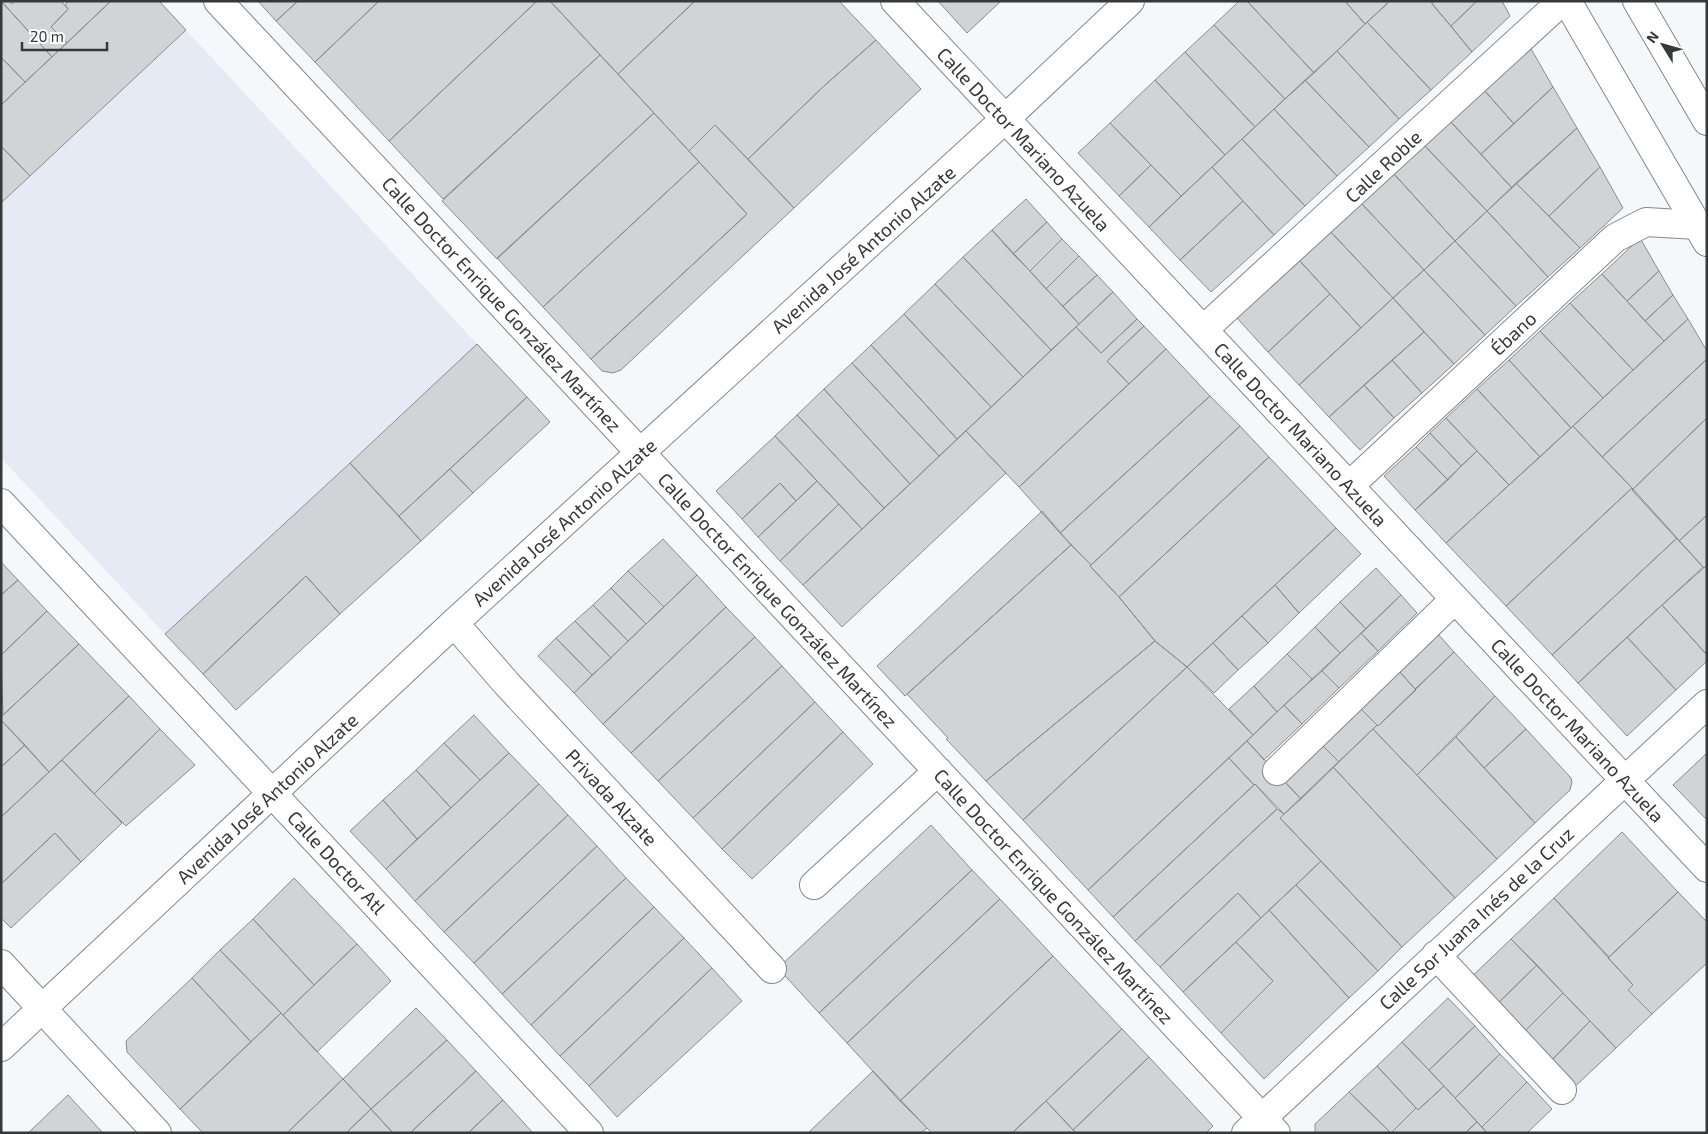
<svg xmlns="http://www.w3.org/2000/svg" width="1708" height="1134" viewBox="0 0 1708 1134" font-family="'Exo 2',sans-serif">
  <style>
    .built { fill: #e5eaf4 }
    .building { fill: #d2d3d6; stroke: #8a8c8f }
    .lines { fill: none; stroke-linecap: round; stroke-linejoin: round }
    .minor-casing { stroke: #86878b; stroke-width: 30 }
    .major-casing { stroke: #86878b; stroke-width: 30 }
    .minor { stroke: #fff; stroke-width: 28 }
    .major { stroke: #fff; stroke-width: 28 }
    .labels { text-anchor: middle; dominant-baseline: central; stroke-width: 4; stroke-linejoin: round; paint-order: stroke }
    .street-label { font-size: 19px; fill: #373839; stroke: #fff }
  </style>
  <rect width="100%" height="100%" fill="#f6f7fb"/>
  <path class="built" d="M186 30 477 344 165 634 1 458V203Z"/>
  <path class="building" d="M1 1 52 57 25 82 1 57Z
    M1 1H10L12 4 15 1H61L68 9 51 27 67 43 52 57Z
    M68 1H111L67 43 51 27 68 9 65 5Z
    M111 1H159L186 30 30 176 1 146V105Z
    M258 1H298L276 21Z
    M298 1H379L315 62 276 21Z
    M379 1H537L389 141 315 62Z
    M537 1H550L600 55 443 199 389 141Z
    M550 1H695L618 74Z
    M695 1H839L876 40 824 86 748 159 715 125 689 151 618 74Z
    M938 1H1001L967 33Z
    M1239 1H1247L1314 73 1285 99 1214 25Z
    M1247 1H1345L1365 24 1314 73Z
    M1345 1H1384L1387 4 1365 24Z
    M1390 1H1430L1472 52 1431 90 1367 22Z
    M1434 1H1477L1451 26 1432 4Z
    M1477 1H1502L1510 16 1472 52 1451 26Z
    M1367 22 1431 90 1399 119 1337 51Z
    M1214 25 1285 99 1255 127 1185 52Z
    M876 40 921 89 794 208 748 159 824 86Z
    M1530 47 1553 87 1514 124 1484 90Z
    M1337 51 1399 119 1369 147 1305 80Z
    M1185 52 1255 127 1225 155 1155 80Z
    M600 55 654 113 497 259 442 201Z
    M1 57 25 82 1 105Z
    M1155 80 1225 155 1181 196 1110 123Z
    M1305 80 1369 147 1337 176 1274 109Z
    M1553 87 1577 128 1512 188 1481 154Z
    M1484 90 1514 124 1481 154 1450 121Z
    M1274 109 1337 176 1305 206 1242 139Z
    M654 113 699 162 543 307 497 258Z
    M1450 121 1512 188 1487 211 1424 145Z
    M1110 123 1151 165 1119 196 1078 153Z
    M715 125 794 208 621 370 613 373 602 371 591 359 747 214 689 151Z
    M1577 128 1600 167 1549 216 1516 183Z
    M1242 139 1305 206 1274 235 1212 167Z
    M1424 145 1487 211 1455 241 1393 173Z
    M1 146 30 176 1 203Z
    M699 162 747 214 591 359 543 307Z
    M1151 165 1181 196 1149 227 1119 196Z
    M1212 167 1243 201 1180 260 1149 227Z
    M1600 167 1623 208 1580 248 1549 216Z
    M1393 173 1455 241 1424 270 1361 203Z
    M1516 183 1580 248 1548 277 1487 211Z
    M1026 199 1047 222 1013 254 992 230Z
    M1243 201 1274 235 1211 292 1180 260Z
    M1361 203 1424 270 1393 298 1330 231Z
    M1487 211 1548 277 1516 306 1455 241Z
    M1047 222 1062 239 1030 271 1013 254Z
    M992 230 1079 324 1051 350 963 257Z
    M1330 231 1393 298 1361 328 1300 261Z
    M1640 238 1659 271 1627 301 1602 274Z
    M1062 239 1079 256 1046 289 1030 271Z
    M1455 241 1516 306 1485 335 1424 270Z
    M1079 256 1097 275 1063 306 1046 289Z
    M963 257 1051 350 1023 377 935 284Z
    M1299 260 1330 294 1268 352 1237 318Z
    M1424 270 1485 335 1454 364 1393 298Z
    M1659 271 1673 295 1645 321 1627 301Z
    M1602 274 1664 341 1633 370 1570 303Z
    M1097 275 1113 292 1079 324 1063 306Z
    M935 284 1023 377 991 407 904 314Z
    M1113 292 1137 319 1101 353 1076 327Z
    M1330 294 1361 328 1299 385 1268 352Z
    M1673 295 1688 319 1664 341 1645 321Z
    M1393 298 1424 332 1329 417 1299 385Z
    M1570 303 1633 370 1603 398 1540 331Z
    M904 314 991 407 957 439 871 345Z
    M1137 319 1144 326 1107 361 1129 384 1019 487 966 431 1076 327 1101 353Z
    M1688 319 1707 351V359L1602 457 1573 426Z
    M1144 326 1166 349 1129 384 1107 361Z
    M1540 331 1603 398 1571 428 1509 360Z
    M1424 332 1454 364 1422 393 1392 360Z
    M477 344 527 397 399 516 350 463Z
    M871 345 957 439 939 456 852 363Z
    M1166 349 1210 396 1060 533 1019 487Z
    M1707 359V418L1633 489 1602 457Z
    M1392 360 1422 393 1394 418 1364 385Z
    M1509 360 1571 428 1540 457 1477 389Z
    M852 363 939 456 910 484 824 389Z
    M1364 385 1394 418 1360 450 1329 417Z
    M824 389 910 484 884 508 797 415Z
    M1477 389 1540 457 1509 485 1446 418Z
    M1210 396 1240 426 1091 565 1060 533Z
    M527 397 550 422 473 493 450 469Z
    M797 415 884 508 862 529 775 436Z
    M1446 418 1477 451 1461 466 1430 433Z
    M1707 418V515L1679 541 1632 490Z
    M1240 426 1269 457 1119 597 1090 566Z
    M1573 426 1632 488 1506 606 1446 543Z
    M966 431 1006 473 842 627 803 585Z
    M1430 433 1461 466 1448 480 1416 447Z
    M775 436 817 481 796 501 780 483 742 519 716 491Z
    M1416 447 1448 480 1415 510 1384 476Z
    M1477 451 1509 485 1446 543 1415 510Z
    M1269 457 1336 528 1187 667 1155 641 1119 597Z
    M350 463 421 541 340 614 306 576 203 674 165 634Z
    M450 469 473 493 421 541 399 516Z
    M817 481 839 504 780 561 758 537Z
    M780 483 796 501 758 537 742 519Z
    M1632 488 1677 538 1552 655 1506 606Z
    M839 504 862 529 803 585 780 561Z
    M1042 511 1071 545 905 696 877 666Z
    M1707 515V565L1704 568 1679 541Z
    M1336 528 1361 554 1299 613 1275 585Z
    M1677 538 1703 567 1578 683 1552 655Z
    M663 539 697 575 664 607 628 571Z
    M1071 545 1091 565 1090 566 1119 597 1155 641 986 781 946 739 948 738 907 694Z
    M1 562 18 580 1 595Z
    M1707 565V655L1662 605Z
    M1376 568 1401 595 1366 629 1340 602Z
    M628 571 664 607 646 624 611 588Z
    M697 575 726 607 603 724 574 693Z
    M306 576 340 614 236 710 203 674Z
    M18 580 47 611 1 655V595Z
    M1275 585 1299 613 1268 643 1242 616Z
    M611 588 646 624 628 641 593 605Z
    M1401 595 1417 613 1378 651 1361 633Z
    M1340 602 1366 629 1340 653 1315 627Z
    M593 605 628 641 611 658 575 621Z
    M1662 605 1707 655V661L1676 690 1627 637Z
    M726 607 755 637 631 753 603 724Z
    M47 611 79 644 3 715 1 655Z
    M1242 616 1268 643 1238 670 1213 643Z
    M575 621 611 658 592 675 556 638Z
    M1315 627 1340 653 1312 679 1287 654Z
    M1361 633 1378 651 1339 688 1322 671Z
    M1438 634 1454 652 1415 689 1399 671Z
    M755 637 782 666 658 781 631 753Z
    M1627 637 1676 690 1627 736 1578 683Z
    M556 638 592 675 574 693 538 656Z
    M1155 641 1187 667 1023 820 986 781Z
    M1213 643 1238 670 1214 693 1187 667Z
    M79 644 129 696 49 772 1 720V717Z
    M1454 652 1495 696 1417 775 1373 729 1377 725 1378 726Z
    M1287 654 1312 679 1277 712 1254 686Z
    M782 666 815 702 693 818 658 781Z
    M1187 667 1253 735 1088 890 1023 820Z
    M1322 671 1339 688 1302 724 1284 705Z
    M1399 671 1416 690 1378 726 1360 708Z
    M1254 686 1277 712 1253 735 1229 709Z
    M129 696 160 729 94 794 62 760Z
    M1495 696 1526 729 1484 768 1456 737Z
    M815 702 843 732 722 849 693 818Z
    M1284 705 1302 724 1264 760 1247 741Z
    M1360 708 1377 725 1339 762 1321 744Z
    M474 715 509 753 480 780 444 743Z
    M1 720 25 745 1 767Z
    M160 729 195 765 126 826 94 794Z
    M1373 729 1497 859 1455 898 1333 767Z
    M1526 729 1571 778 1572 782 1570 790 1535 823 1484 768Z
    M843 732 873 764 752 879 722 849Z
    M1456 737 1535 823 1497 859 1417 775Z
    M1247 741 1301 799 1284 814 1255 784 1254 785 1229 758Z
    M444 743 480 780 451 808 416 770Z
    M1321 744 1339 762 1301 799 1283 780Z
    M25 745 49 772 1 817V767Z
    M509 753 539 784 415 901 386 869Z
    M1707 753V820L1673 785Z
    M1229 758 1254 785 1113 917 1088 890Z
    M62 760 122 823 81 862 55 833 1 884V817Z
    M1333 767 1455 898 1402 947 1280 818Z
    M416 770 451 808 417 839 383 800Z
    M539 784 568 815 444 932 415 901Z
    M1255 784 1277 809 1135 941 1113 917Z
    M383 800 417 839 386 869 350 831Z
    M1277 809 1284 814 1280 818 1321 861 1261 918 1238 893 1160 967 1135 941Z
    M568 815 597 846 474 963 444 932Z
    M931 825 972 870 819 1013 778 968Z
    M1622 832 1678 892 1609 957 1554 898Z
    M55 833 81 862 11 928 1 918V884Z
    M597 846 626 878 502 994 474 963Z
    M1321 861 1402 947 1378 971 1296 885Z
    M972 870 1000 899 847 1043 819 1013Z
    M294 878 357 944 314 985 253 919Z
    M626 878 654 907 531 1025 502 994Z
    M1296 885 1378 971 1349 998 1269 910Z
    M1678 892 1707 922V963L1652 1014 1628 990 1633 985 1608 958Z
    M1238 893 1261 918 1183 992 1160 967Z
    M1554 898 1633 985 1628 990 1652 1014 1616 1048 1511 939Z
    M1000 899 1053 956 900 1101 847 1043Z
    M654 907 684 938 560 1056 531 1025Z
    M1269 910 1349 998 1264 1079 1221 1033 1273 981 1236 942Z
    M253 919 314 985 283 1015 220 950Z
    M684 938 712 968 589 1086 560 1056Z
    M1511 939 1537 965 1492 1009 1466 982Z
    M1236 942 1273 981 1221 1033 1183 992Z
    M357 944 391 981 317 1052 283 1015Z
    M220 950 281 1013 251 1042 192 978Z
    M1053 956 1122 1029 1012 1133H932L900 1101Z
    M1537 965 1563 993 1518 1038 1492 1009Z
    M712 968 742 1001 617 1117 589 1086Z
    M192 978 251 1042 180 1109 127 1052 126 1041Z
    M1563 993 1590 1021 1545 1067 1518 1038Z
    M1448 998 1475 1026 1429 1070 1402 1042Z
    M416 1008 447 1040 371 1109 343 1079Z
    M281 1013 343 1079 287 1133H203L180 1109Z
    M1590 1021 1616 1048 1568 1093 1545 1067Z
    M1475 1026 1500 1054 1455 1098 1429 1070Z
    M1122 1029 1149 1057 1073 1130 1046 1101Z
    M447 1040 476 1071 410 1133H393L371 1109Z
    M1402 1042 1444 1086 1418 1110 1377 1066Z
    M1500 1054 1527 1082 1482 1127 1455 1098Z
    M1149 1057 1213 1126 1206 1133H1076L1073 1130Z
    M1377 1066 1416 1108 1391 1133 1349 1092Z
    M476 1071 503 1100 468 1133H410Z
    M873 1071 927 1128 921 1133H808Z
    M343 1079 371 1109 346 1133H287Z
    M1527 1082 1552 1109 1527 1133H1487L1482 1127Z
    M1444 1086 1477 1122 1465 1133H1391L1416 1108 1418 1110Z
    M1349 1092 1391 1133H1315V1124Z
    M68 1095 103 1133H28Z
    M503 1100 533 1133H468Z
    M1046 1101 1076 1133H1012Z
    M371 1109 393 1133H346Z
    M1477 1122 1487 1133H1465Z"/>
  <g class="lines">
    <defs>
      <path id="minor" d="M218 1 1276 1133
        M895 1 1707 868
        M1203 330 1562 1
        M1349 486 1615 238 1646 222 1697 225
        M1 503 589 1133
        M454 623 507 684 772 969
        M1277 771 1455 599
        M814 885 938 771
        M1436 955 1562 1090
        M1 964 157 1133
        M1246 1133 1707 704"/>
      <path id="major" d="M1567 1 1707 242
        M1637 1 1707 121
        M1 1047 454 623 1005 119 1130 1"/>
    </defs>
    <use href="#minor" class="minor-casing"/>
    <use href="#major" class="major-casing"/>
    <use href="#minor" class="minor"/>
    <use href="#major" class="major"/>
  </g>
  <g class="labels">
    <g class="street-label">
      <text transform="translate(1024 139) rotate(47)">Calle Doctor Mariano Azuela</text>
      <text transform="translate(1383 166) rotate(-43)">Calle Roble</text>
      <text transform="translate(863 249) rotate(-42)">Avenida José Antonio Alzate</text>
      <text transform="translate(502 304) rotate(47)">Calle Doctor Enrique González Martínez</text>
      <text transform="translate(1513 333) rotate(-43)">Ébano</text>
      <text transform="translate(1301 434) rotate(47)">Calle Doctor Mariano Azuela</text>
      <text transform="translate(564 522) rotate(-42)">Avenida José Antonio Alzate</text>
      <text transform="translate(778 600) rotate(47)">Calle Doctor Enrique González Martínez</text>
      <text transform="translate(1578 730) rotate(47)">Calle Doctor Mariano Azuela</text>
      <text transform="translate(612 797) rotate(47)">Privada Alzate</text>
      <text transform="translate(267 798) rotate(-43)">Avenida José Antonio Alzate</text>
      <text transform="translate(337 862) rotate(47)">Calle Doctor Atl</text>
      <text transform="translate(1054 896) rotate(47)">Calle Doctor Enrique González Martínez</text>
      <text transform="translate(1476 918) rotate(-43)">Calle Sor Juana Inés de la Cruz</text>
    </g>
  </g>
  <rect width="1708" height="1134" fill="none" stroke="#373839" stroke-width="5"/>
  <g transform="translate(1663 45) rotate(307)" stroke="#ffffff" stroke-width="4" paint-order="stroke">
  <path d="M0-4L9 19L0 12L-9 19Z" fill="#373839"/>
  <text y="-8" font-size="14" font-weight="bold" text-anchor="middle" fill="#373839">N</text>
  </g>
  <path d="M22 42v8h85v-8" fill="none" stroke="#373839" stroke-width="2.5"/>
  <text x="30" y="42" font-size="15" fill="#373839" stroke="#ffffff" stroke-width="4" paint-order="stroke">20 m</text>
</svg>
